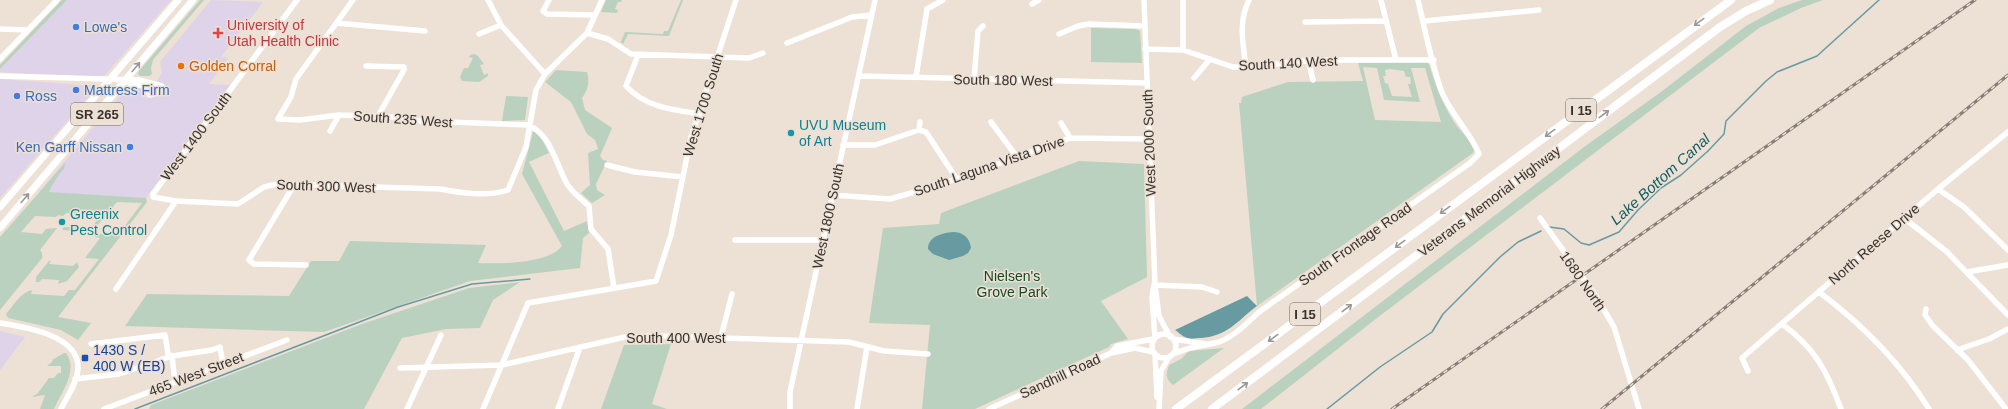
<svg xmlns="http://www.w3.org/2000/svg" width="2008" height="409" viewBox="0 0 2008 409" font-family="Arial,sans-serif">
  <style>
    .commercial { fill: #ded3e8 }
    .green { fill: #bbd1bf; fill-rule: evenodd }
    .water { fill: #679ba1 }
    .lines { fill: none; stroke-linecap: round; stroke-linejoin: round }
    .stream { stroke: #679ba1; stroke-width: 1.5 }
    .minor { stroke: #fff; stroke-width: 5.5 }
    .major { stroke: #fff; stroke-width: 7 }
    .highway { stroke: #fff; stroke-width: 8 }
    .rail-casing { stroke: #877e77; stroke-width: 3 }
    .rail { stroke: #ede0d4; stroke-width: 1.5; stroke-dasharray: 4.5; stroke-linecap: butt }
    .oneway { stroke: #9c9896 }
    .shop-dot { fill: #3f7fe0; stroke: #ede0d4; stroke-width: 1.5 }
    .health-dot { fill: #e0444e; stroke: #ede0d4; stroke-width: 1.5 }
    .food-dot { fill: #e8710a; stroke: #ede0d4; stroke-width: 1.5 }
    .culture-dot { fill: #0f9aa8; stroke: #ede0d4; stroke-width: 1.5 }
    .transit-dot { fill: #1a4fb4; stroke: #ede0d4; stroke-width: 1.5 }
    .labels { text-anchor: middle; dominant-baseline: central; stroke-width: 3; stroke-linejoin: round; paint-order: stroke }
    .shield { fill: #ede0d4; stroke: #6e6660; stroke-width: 1 }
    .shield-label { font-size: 13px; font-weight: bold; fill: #38322e }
    .health-label { font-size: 14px; fill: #be3a42; stroke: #ede0d4; text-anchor: start }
    .shop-label { font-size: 14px; fill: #366cbe; stroke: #ede0d4; text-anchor: start }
    .street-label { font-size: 14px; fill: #38322e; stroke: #ede0d4 }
    .food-label { font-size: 14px; fill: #c56008; stroke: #ede0d4; text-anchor: start }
    .culture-label { font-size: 14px; fill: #0d838f; stroke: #ede0d4; text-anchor: start }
    .park-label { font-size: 14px; fill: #104a25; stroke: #ede0d4 }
    .transit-label { font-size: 14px; fill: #164399; stroke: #ede0d4; text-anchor: start }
    .water-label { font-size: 15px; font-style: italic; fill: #115c62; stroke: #ede0d4 }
  </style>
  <rect width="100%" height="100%" fill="#ede0d4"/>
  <path class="commercial" d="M67 0H171L105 75 98 77 0 72V69Z
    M211 0 263 2 221 57 228 58 209 84 230 85 146 198 39 192 123 92 134 86 142 87 144 91 142 96 146 98 163 92 166 88 165 85 157 82 162 72 160 62Z
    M0 79 95 86V89L0 198Z
    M0 331 25 337 0 370Z"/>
  <path class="green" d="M62 0H67L0 69V65Z
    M200 0H204L153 60 151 68 152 74 149 76H140L138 74 139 71Z
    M606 0H622L621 2H618L615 9 618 10 617 13 601 12Z
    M681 0H683L669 36 628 34 623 44 621 42 625 32 663 34 664 31H668Z
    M1802 0H1823L1801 8 1759 28 1377 318 1261 409H1242L1584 147 1661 92 1746 26 1779 8Z
    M1091 28 1136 29 1140 31 1142 63 1091 62Z
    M474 54 478 56 484 64 480 65 484 75 488 73V76L479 82 462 81 460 77 464 68H468L473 58 469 57 470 55Z
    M1426 62 1429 64C1435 85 1443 104 1454 122 1460 132 1471 139 1474 150L1473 153 1257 306 1239 103H1241L1242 97 1288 82 1363 81 1358 63ZM1363 67 1377 68 1384 100 1420 102 1411 68H1425L1441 122 1375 120ZM1390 69 1404 71 1406 77H1410L1411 84H1408L1412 97 1392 96 1388 84 1385 83 1383 76H1386L1385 70Z
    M556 70 587 72C590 81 588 90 582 98L585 110 612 128 600 156 603 160 607 161 596 184 597 190 605 195 592 203 581 193 590 185 588 153 598 149 595 140 587 134 571 102 545 82Z
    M506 96 528 97 525 120 502 121Z
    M533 132H538L549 153 529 162 564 231 587 221 589 233 583 238 580 268 470 281 324 332 125 326 147 294 289 296 311 261H339L350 241 486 245 478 263C499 264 548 264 562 246L522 174Z
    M1079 161 1144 164 1147 277 1101 301 1128 339 1111 344 1109 347 975 409H922L930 325 869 323 883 228 939 224 941 213Z
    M65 163 64 169C59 173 51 187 49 192L146 198 147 202 58 317 91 323 78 340 61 330 8 318 6 314C13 306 21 292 32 290L31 294 64 296 69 290H75L99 259 85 258 100 238 94 237 100 234 118 235 142 203 117 202 92 232 62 230 64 227 91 228 102 214 66 213 63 216 58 215 56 217 35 216 21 232 42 234 46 229 57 228 40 250 42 253V257H43L0 310V237Z
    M49 261H51L49 264 73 266 77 262 79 267 67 281 58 284 59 280 42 279 39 282H36V277Z
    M520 282 493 300 480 328 446 329 402 338 364 409H149L151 405 362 324 469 288Z
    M671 344 652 404 667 409H601L624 345Z
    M1224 348 1173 385C1165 378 1166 374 1169 365L1181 359 1189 351Z
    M64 353H66C79 371 61 392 54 409H40L45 395 32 397 38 393 49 378H54L58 373H61V366H47L53 361 52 360Z"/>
  <path class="water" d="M953 232C963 232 970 238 971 248L968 253 963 256 949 260 933 254 928 249C928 236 943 233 953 232Z
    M1247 296 1257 306C1237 321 1228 336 1201 338 1196 338 1190 340 1185 337 1182 336 1178 332 1175 330Z"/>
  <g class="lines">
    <path class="stream" d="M1549 227 1564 229 1581 243 1589 245 1619 232 1638 210 1661 188 1681 175 1708 151 1724 134 1726 121 1766 81 1777 72 1817 56 1879 0
      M135 409 398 307 472 284 530 279
      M1327 409 1380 367 1432 332 1443 314 1500 257 1518 242 1541 231"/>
    <path class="minor" d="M297 0 153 194V197L176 201 238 204 264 187 277 184 440 189C461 193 487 197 508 190L526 147 536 90 545 74 587 33 602 0
      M353 0 296 79 291 97 278 119 300 120 339 115 398 117 421 121 529 125C552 137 555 162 567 184 573 193 581 199 589 206L591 229 608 249 614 288
      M488 0 501 25 545 74
      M549 0 543 11 547 14 594 15
      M1144 0 1155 285 1159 316 1170 337
      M1183 0V50
      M1381 0 1396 60
      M1032 4 1039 0
      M1424 21 1539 10
      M1305 22 1386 21
      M336 23 425 31
      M0 29 28 30
      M587 33 608 39 631 54 749 58 763 53
      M479 34 501 25
      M1059 34 1078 26 1089 24 1144 26
      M787 43 852 17 872 15
      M1145 49 1183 50 1233 67H1255L1308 60H1434
      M638 55 626 86C645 107 673 110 700 114
      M0 59 57 0
      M1308 60 1313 80
      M366 66 404 67V70L378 116
      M1246 67C1243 44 1238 22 1249 0
      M0 76 139 80 162 86V89L158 93 150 95 144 86 131 84 126 80
      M860 76 1147 83
      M916 77 927 9 943 0
      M1194 78 1210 59
      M974 79 978 31 983 26
      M920 122 919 130 926 132 956 178
      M991 122 1017 157
      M1061 123 1070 138
      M330 131 339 115
      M843 145H875L919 130
      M607 165 635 172 683 177
      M294 185 249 260 254 264 306 265
      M1938 189 1964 207 2008 250
      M832 195 890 199 939 185 1070 138 1148 139
      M1540 218 1596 296 1614 327 1639 409
      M1904 218 1946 251 2008 315
      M735 240H823
      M1967 272 2008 265
      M1154 285 1152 298 1155 338
      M1155 285 1202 287 1217 292
      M116 289 176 201
      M1819 292C1863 325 1900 362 1929 409
      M1926 309 1925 315 1933 326 1968 360 2006 409
      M0 323C25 327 80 335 78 369 77 383 67 397 61 409
      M1782 324C1815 348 1827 371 1841 409
      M1152 346a12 12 0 1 1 24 0a12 12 0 1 1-24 0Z
      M721 337 732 294
      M1173 339 1206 344
      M91 344 165 335 168 354 172 356 212 350 220 347 223 364
      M1957 350 1989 339 2008 329
      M1111 353 1117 346 1153 339
      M1176 353C1190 346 1204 346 1219 342 1235 336 1247 323 1259 312L1470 163 1479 154C1470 131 1450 114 1441 90 1431 62 1425 29 1418 0
      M1155 354 1157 397
      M400 368 502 365 625 337 657 336 849 342 884 351 928 354
      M1748 371 1742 358 1938 189 2008 132
      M75 379 119 374 172 356 175 382
      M104 409 287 340
      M407 409 441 335
      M483 409 528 303 656 281 671 235 691 137 736 0
      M558 409 580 347
      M790 409V392L875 0
      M857 409 867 347
      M989 409 1111 353 1135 348 1153 352
      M1159 409 1161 371 1169 357"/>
    <path class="major" d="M0 207 178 0
      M0 228 193 0"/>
    <path class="highway" d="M1176 409 1731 0
      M1212 409 1720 27 1746 11 1770 0"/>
    <defs>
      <path id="rail" d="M1392 409 1975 0
        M1602 409 2008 75"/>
    </defs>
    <use href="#rail" class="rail-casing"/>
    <use href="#rail" class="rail"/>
  </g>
  <defs><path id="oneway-shaft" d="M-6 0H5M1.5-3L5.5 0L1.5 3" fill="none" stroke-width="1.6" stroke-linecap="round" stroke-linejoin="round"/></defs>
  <g class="oneway">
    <use href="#oneway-shaft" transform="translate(1699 22) rotate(144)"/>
    <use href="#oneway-shaft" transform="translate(136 67) rotate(-50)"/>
    <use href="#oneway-shaft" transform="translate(1604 114) rotate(-37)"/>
    <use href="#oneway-shaft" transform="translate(1550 133) rotate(144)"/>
    <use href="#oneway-shaft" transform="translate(25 198) rotate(-50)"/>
    <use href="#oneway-shaft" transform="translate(1445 210) rotate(144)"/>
    <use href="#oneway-shaft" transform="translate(1400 244) rotate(144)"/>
    <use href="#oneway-shaft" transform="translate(1347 308) rotate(-37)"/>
    <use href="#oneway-shaft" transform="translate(1273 338) rotate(144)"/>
    <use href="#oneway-shaft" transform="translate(1243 386) rotate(-37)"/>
  </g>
  <g class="shop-dot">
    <circle cx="76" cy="27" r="4"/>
    <circle cx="76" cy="90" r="4"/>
    <circle cx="17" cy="96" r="4"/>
    <circle cx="130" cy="147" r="4"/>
  </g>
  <path class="health-dot" d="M216 27h4v4h4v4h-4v4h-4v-4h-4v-4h4z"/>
  <circle class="food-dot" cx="181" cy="66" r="4"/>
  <g class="culture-dot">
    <circle cx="791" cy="133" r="4"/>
    <circle cx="62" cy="222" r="4"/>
  </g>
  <rect class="transit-dot" x="81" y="354" width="8" height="8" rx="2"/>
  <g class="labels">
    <g class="shield">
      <rect x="1566" y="99" width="30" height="22" rx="3"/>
      <rect x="71" y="103" width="52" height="22" rx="3"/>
      <rect x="1290" y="303" width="30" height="22" rx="3"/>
    </g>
    <g class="shield-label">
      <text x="1581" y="110">I 15</text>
      <text x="97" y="114">SR 265</text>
      <text x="1305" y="314">I 15</text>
    </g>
    <g class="health-label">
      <text x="227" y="25">University of<tspan x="227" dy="16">Utah Health Clinic</tspan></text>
    </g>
    <g class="shop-label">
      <text x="84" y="27">Lowe's</text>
      <text x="84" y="90">Mattress Firm</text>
      <text x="25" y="96">Ross</text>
      <text x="122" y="147" text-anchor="end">Ken Garff Nissan</text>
    </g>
    <g class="street-label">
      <text transform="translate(1288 63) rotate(-3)">South 140 West</text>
      <text transform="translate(1003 80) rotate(1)">South 180 West</text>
      <text transform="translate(703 105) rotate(-73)">West 1700 South</text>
      <text transform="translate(403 119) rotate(4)">South 235 West</text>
      <text transform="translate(196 136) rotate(-53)">West 1400 South</text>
      <text transform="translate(1149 143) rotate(-92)">West 2000 South</text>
      <text transform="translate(989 166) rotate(-19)">South Laguna Vista Drive</text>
      <text transform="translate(326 186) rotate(2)">South 300 West</text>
      <text transform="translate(1489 201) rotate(-37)">Veterans Memorial Highway</text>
      <text transform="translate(828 216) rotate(-78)">West 1800 South</text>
      <text transform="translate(1355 244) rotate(-35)">South Frontage Road</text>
      <text transform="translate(1874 244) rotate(-41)">North Reese Drive</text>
      <text transform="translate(1583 281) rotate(55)">1680 North</text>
      <text x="676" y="338">South 400 West</text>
      <text transform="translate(196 374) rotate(-21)">465 West Street</text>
      <text transform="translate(1060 376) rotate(-25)">Sandhill Road</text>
    </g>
    <g class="food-label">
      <text x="189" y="66">Golden Corral</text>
    </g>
    <g class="culture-label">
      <text x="799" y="125">UVU Museum<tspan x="799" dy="16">of Art</tspan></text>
      <text x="70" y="214">Greenix<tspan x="70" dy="16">Pest Control</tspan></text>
    </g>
    <g class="park-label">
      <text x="1012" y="276">Nielsen's<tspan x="1012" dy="16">Grove Park</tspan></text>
    </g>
    <g class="transit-label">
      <text x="93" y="350">1430 S /<tspan x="93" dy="16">400 W (EB)</tspan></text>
    </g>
    <g class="water-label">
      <text transform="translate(1660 179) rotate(-42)">Lake Bottom Canal</text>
    </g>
  </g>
</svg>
